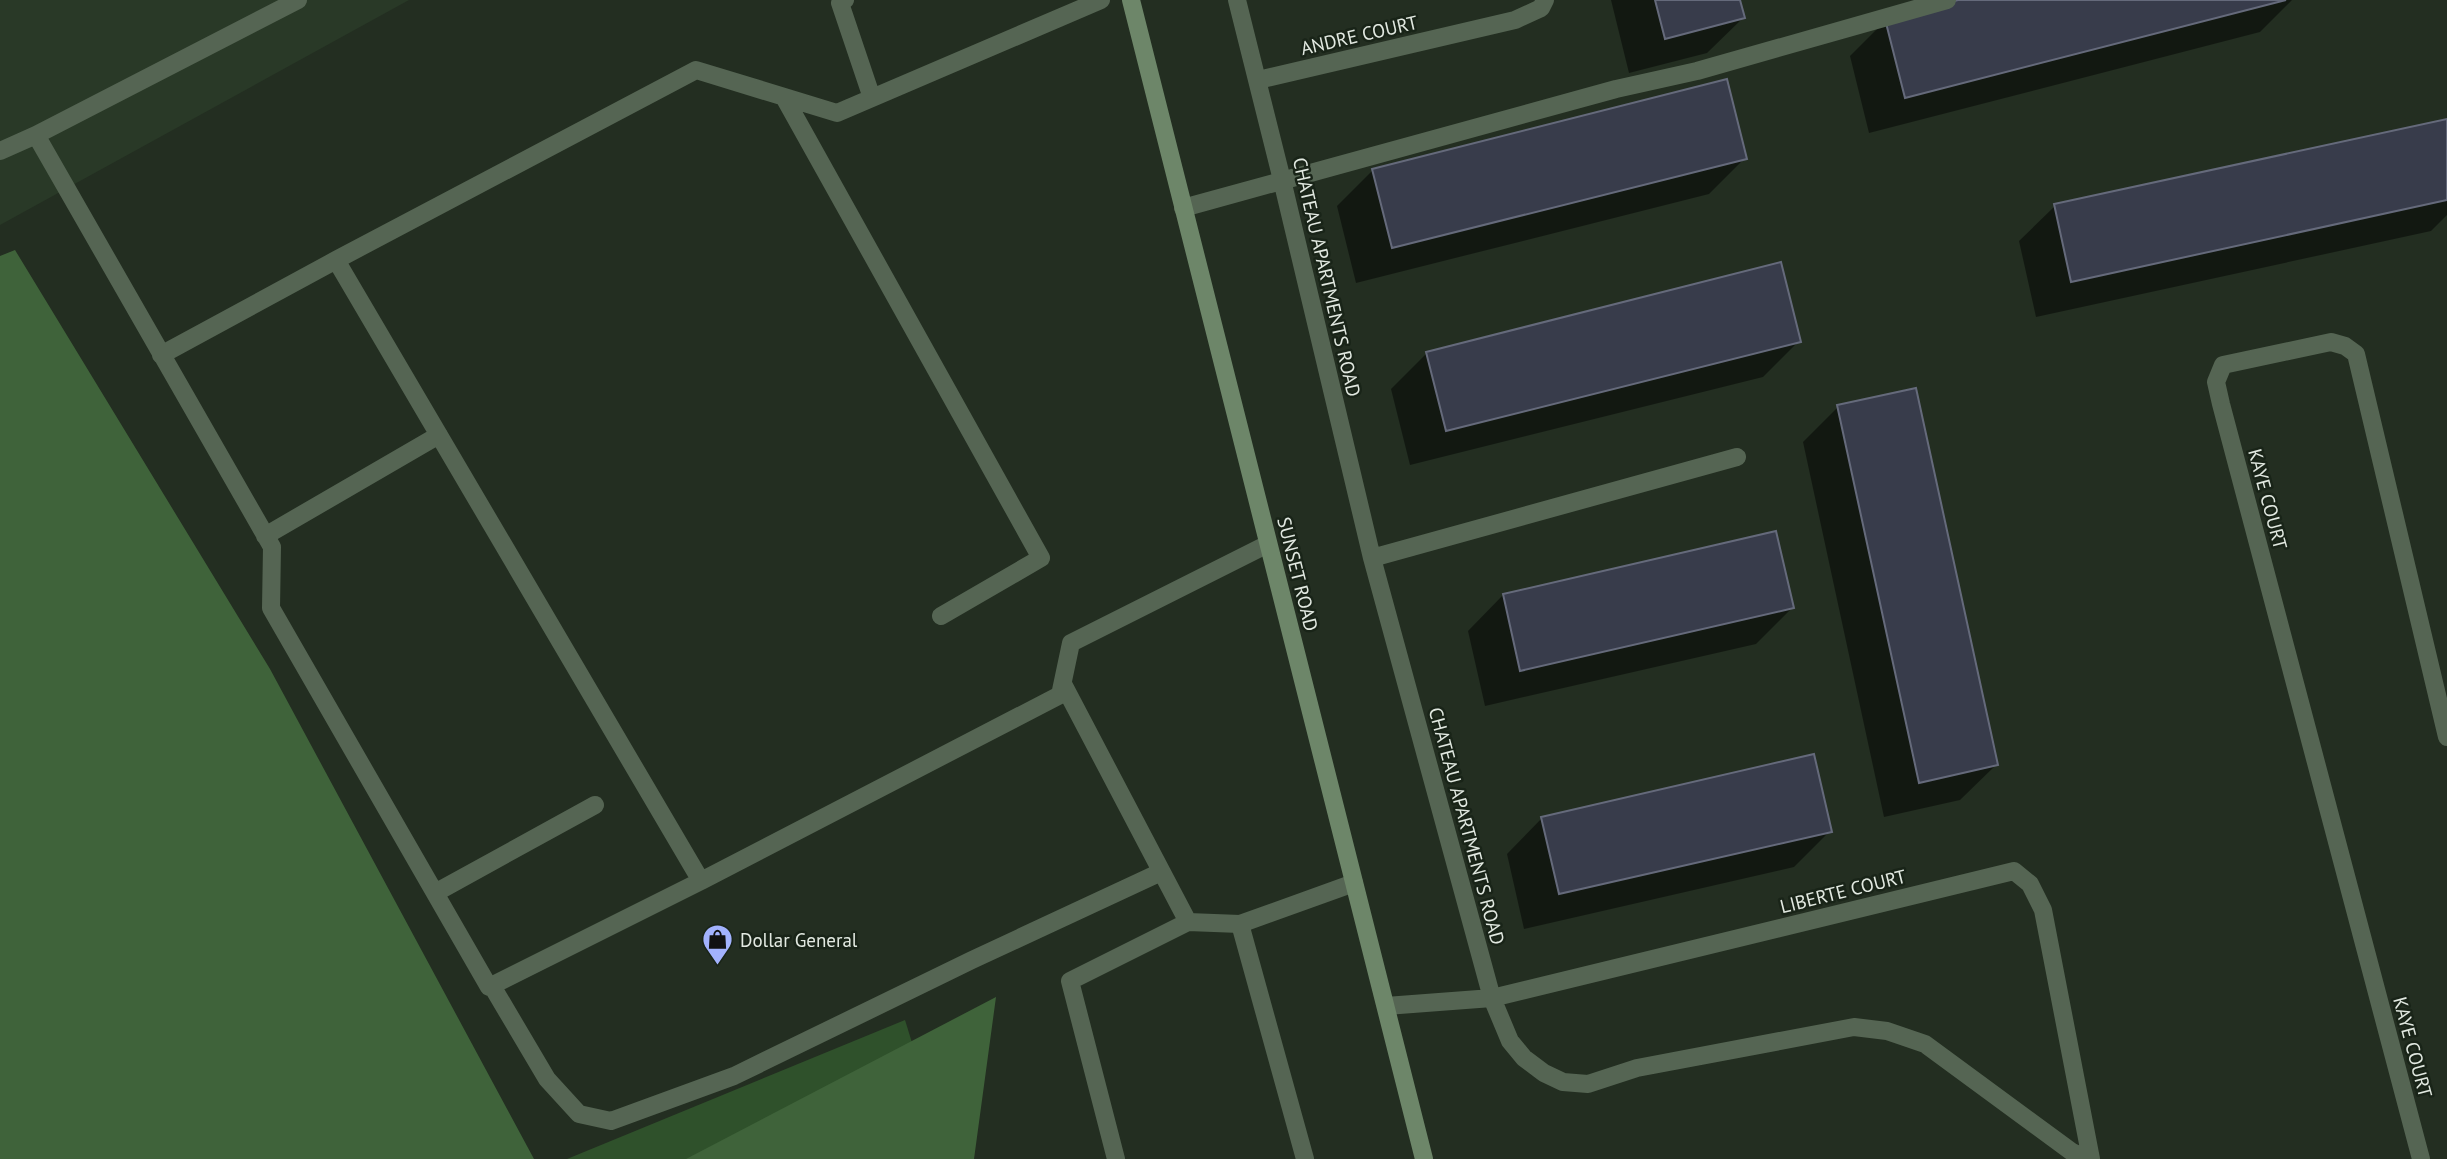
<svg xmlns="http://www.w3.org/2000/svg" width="2447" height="1159" viewBox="0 0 2447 1159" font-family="'PT Sans',sans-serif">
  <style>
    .built { fill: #293927 }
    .green { fill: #2f512b }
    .forest { fill: #3f633a }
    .shadow { fill: #0007 }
    .building { fill: #383c4b; stroke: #656a7b; stroke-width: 2 }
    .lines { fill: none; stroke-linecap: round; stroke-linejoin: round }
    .lane { stroke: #556553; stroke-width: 18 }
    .secondary { stroke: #6d8669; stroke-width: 18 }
    .labels { text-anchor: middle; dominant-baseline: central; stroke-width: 5; stroke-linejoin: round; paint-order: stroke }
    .street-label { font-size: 19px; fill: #e2e9e1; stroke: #192418 }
    .poi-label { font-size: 19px; fill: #e2e9e1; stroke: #192418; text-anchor: start }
  </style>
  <rect width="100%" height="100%" fill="#232e21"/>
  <path class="built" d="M0 0H409L0 225Z"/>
  <path class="green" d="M905 1020 948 1159H567Z"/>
  <path class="forest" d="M15 250 270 669 534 1159H0V256Z
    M996 997 974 1159H686Z"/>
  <path class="shadow" d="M1611 0H1738L1743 18 1707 53 1629 73Z
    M1965 0H2292L2260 32 1869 133 1850 56 1886 20Z
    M2447 120V215L2431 231 2036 317 2019 241 2055 206Z
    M1745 158 1709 194 1356 283 1337 206 1373 170Z
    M1799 341 1763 377 1410 465 1391 389 1427 353Z
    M1838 407 1996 765 1960 800 1884 817 1803 442Z
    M1503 595 1792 608 1756 644 1485 706 1468 631Z
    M1542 818 1830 831 1794 867 1524 929 1507 854Z"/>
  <path class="building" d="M1655 0H1740L1745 18 1665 39Z
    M1958 0H2286L1905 98 1885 19Z
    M1727 79 1747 159 1392 248 1372 169Z
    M2447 119V200L2071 282 2054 204Z
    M1781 262 1801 342 1446 431 1426 352Z
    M1916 388 1998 765 1919 783 1837 405Z
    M1776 531 1794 608 1520 671 1503 594Z
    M1814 754 1832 832 1559 894 1541 817Z"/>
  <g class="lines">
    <path class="lane" d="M298 0 36 135 272 547 271 608 489 987 701 881
      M845 0 840 3 872 98
      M1237 0 1282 180 1372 558 1492 998 1510 1041 1524 1058 1544 1073 1563 1082 1588 1084 1637 1068 1854 1027 1887 1031 1925 1044 2072 1152 2087 1159
      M1258 80 1515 20 1541 8 1545 0
      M784 97 1041 558 941 616
      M0 151 36 135
      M1183 208 1616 89 1697 71 1947 0
      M336 260 701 881 1060 695 1071 643 1268 544
      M161 355 336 260 696 70 837 113 1101 0
      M265 536 439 435
      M1372 558 1737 457
      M1063 684 1188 922 1240 924 1354 883
      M435 893 595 805
      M1240 924 1305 1159
      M492 986 547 1079 579 1114 611 1121 734 1076 972 960 1161 872
      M1386 1006 1492 998 2014 871 2030 884 2043 910 2091 1159
      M1116 1159 1070 981 1188 922
      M2421 1159 2221 404 2216 382 2223 365 2331 342 2345 346 2356 354 2447 737"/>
    <path class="secondary" d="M1131 0 1424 1159"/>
  </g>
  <defs>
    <symbol id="shop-pin" viewBox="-11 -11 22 30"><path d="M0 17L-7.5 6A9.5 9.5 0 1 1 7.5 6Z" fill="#a2b2fd" stroke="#192418"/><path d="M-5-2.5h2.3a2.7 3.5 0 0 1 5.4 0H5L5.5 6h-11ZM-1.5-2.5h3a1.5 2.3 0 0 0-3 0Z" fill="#111"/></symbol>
  </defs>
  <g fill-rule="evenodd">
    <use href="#shop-pin" x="700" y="922" width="35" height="47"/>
  </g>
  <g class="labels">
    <g class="street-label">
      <text transform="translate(1359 35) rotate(-13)">ANDRE COURT</text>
      <text transform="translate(1327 277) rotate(77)">CHATEAU APARTMENTS ROAD</text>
      <text transform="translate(2268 499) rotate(75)">KAYE COURT</text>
      <text transform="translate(1298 574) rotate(76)">SUNSET ROAD</text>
      <text transform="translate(1467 826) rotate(75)">CHATEAU APARTMENTS ROAD</text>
      <text transform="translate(1843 891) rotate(-14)">LIBERTE COURT</text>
      <text transform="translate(2413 1047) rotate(75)">KAYE COURT</text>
    </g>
    <g class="poi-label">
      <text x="740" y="940">Dollar General</text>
    </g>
  </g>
</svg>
